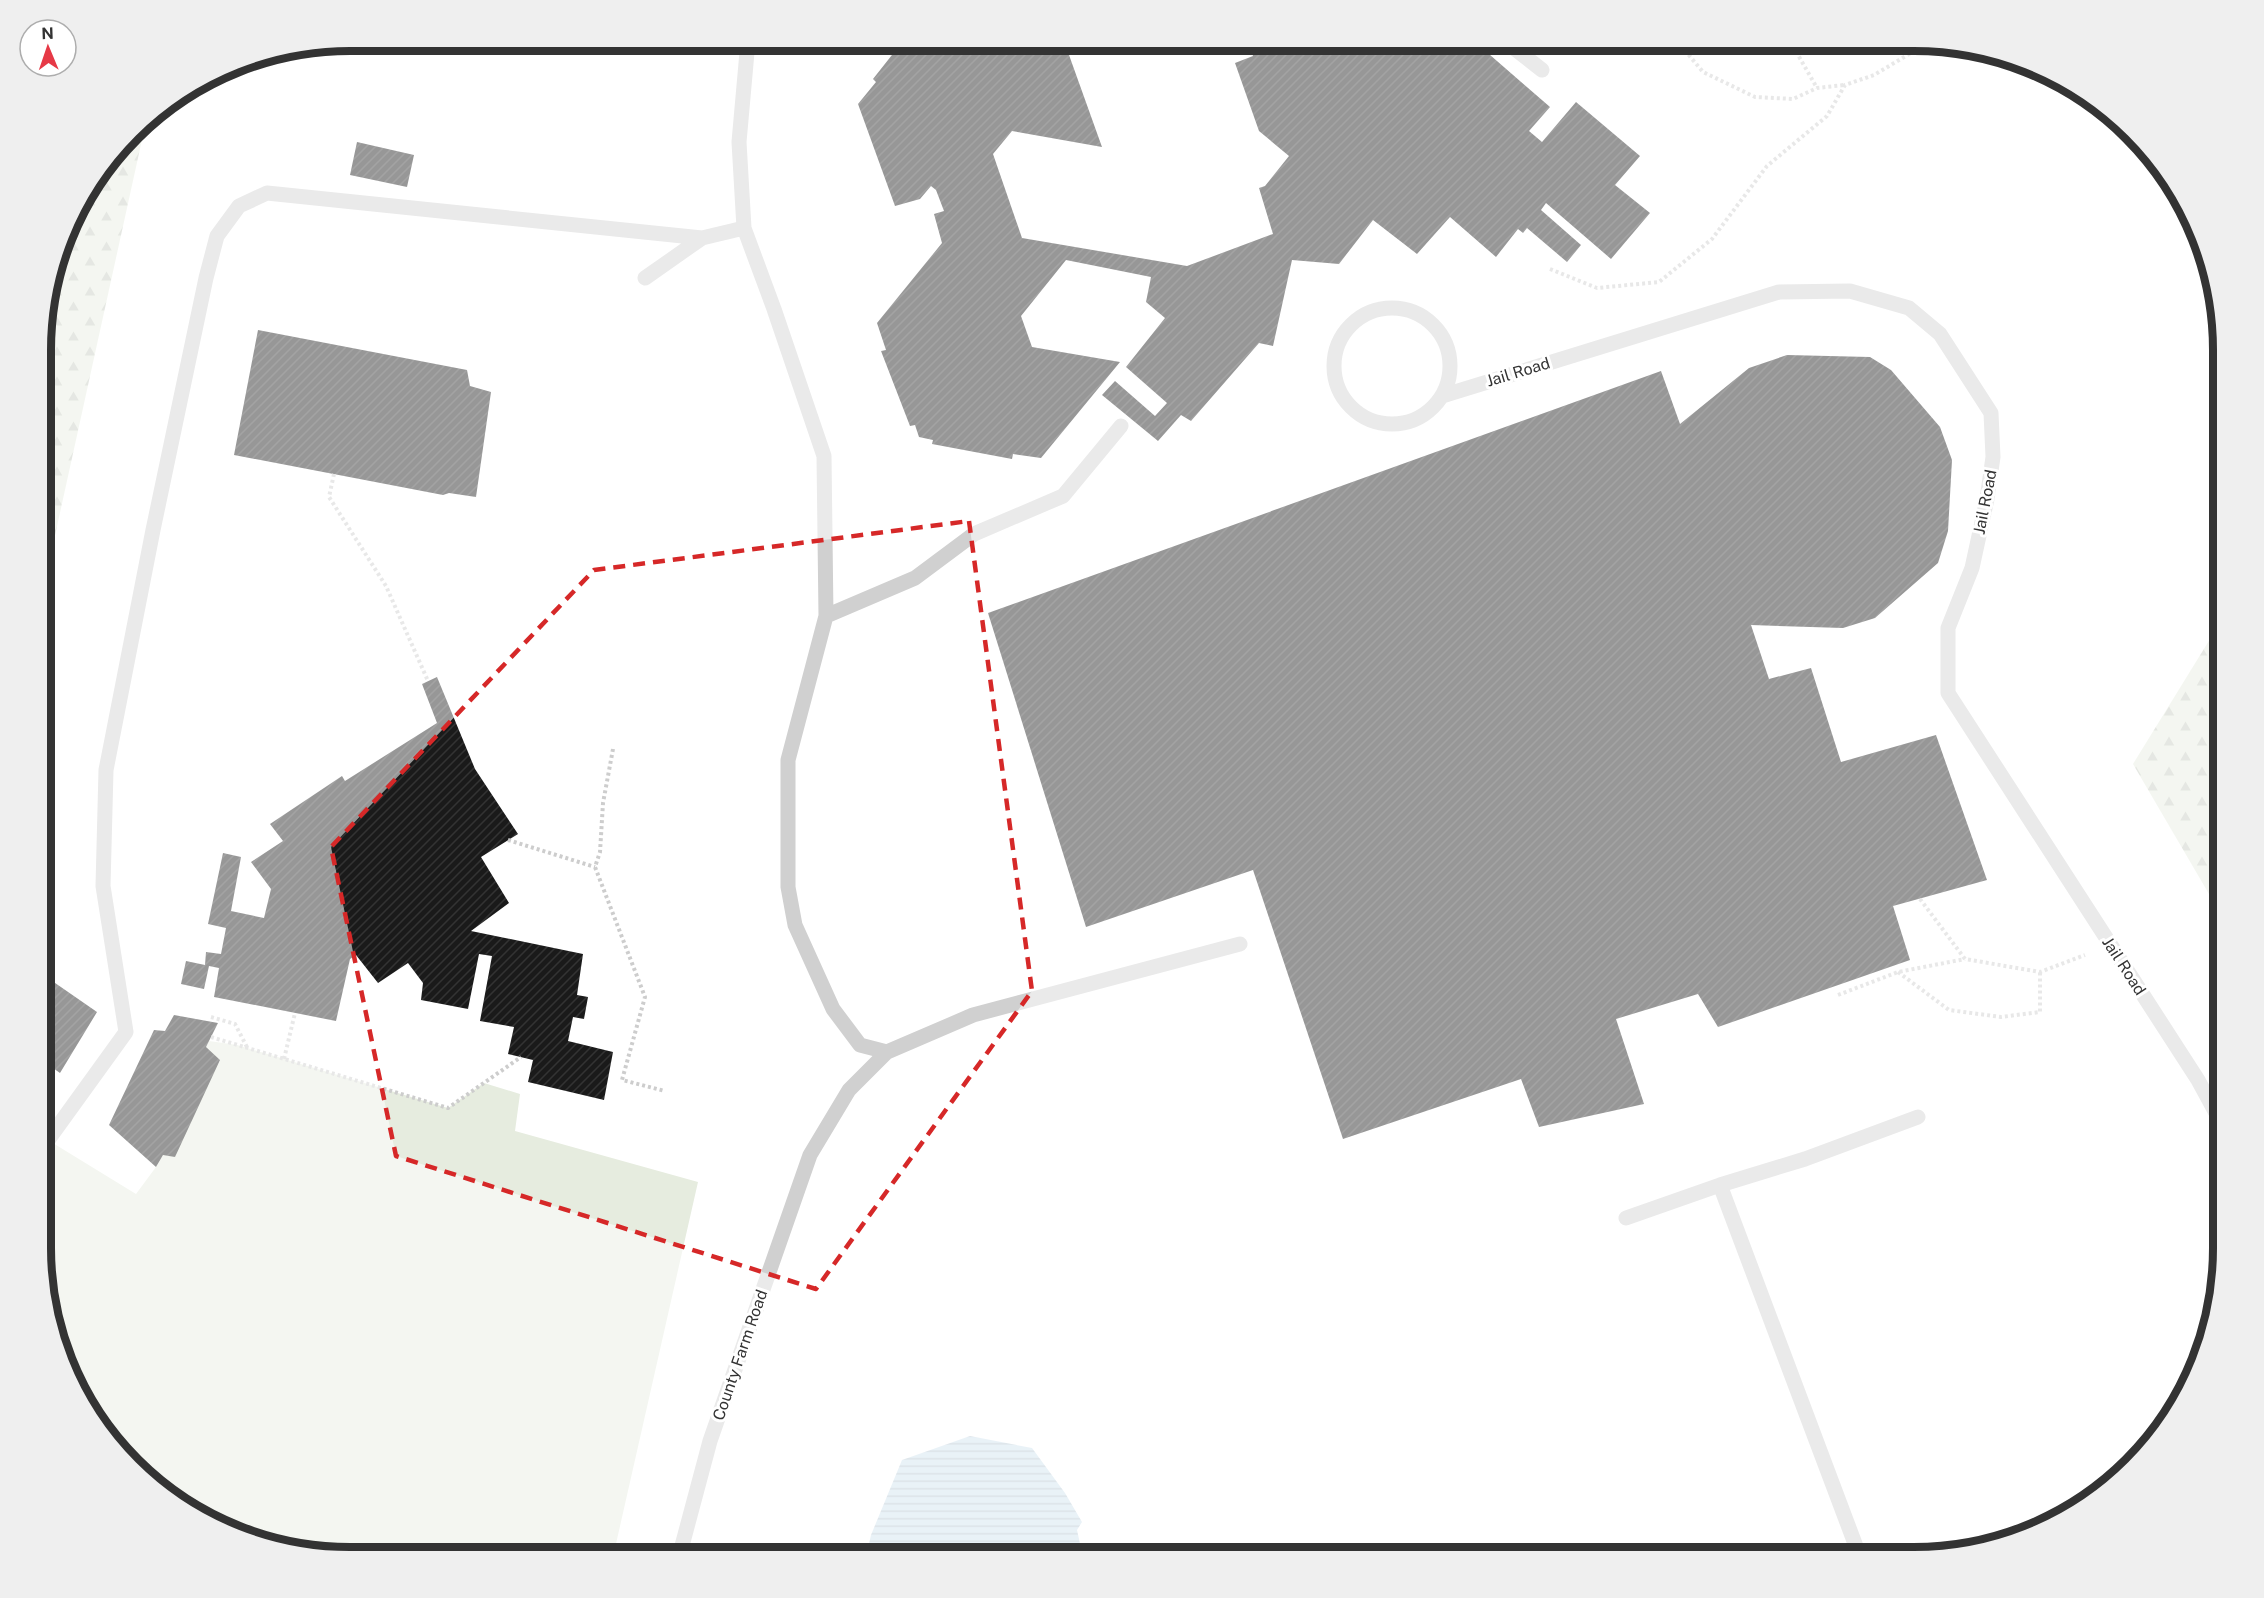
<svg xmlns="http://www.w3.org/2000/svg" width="2264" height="1598" viewBox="0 0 2264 1598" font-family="'Public Sans',sans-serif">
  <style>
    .green { fill: #e6ecdf }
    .forest { fill: url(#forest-firs) }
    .water { fill: url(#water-rules) }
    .building { fill: url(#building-hatch) }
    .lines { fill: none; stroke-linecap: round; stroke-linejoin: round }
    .path { stroke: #cdcdcd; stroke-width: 4; stroke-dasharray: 3 3; stroke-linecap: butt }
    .service { stroke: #d0d0d0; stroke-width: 15 }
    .marked { fill: none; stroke: #d62828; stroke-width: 4.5; stroke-dasharray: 12 8; stroke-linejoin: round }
    .labels { text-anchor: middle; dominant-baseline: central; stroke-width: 6; stroke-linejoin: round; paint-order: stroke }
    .street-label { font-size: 16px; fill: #333; stroke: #fff }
    .rim { fill: none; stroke: #333; stroke-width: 8 }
  </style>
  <defs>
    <pattern id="forest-firs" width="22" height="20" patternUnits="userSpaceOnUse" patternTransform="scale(1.5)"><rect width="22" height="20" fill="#e6ecdf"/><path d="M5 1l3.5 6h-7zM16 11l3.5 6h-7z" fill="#c6cbc0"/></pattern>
    <pattern id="water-rules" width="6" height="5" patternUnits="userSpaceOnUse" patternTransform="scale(1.5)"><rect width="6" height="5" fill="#cfe2ee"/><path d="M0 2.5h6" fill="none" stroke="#b2c2cd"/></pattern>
    <pattern id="building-hatch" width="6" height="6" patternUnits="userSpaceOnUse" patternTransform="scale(1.5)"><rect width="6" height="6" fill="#1a1a1a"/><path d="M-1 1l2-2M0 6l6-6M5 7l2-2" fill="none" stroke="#333"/></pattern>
  </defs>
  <rect width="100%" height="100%" fill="#fff"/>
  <path class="green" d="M209 1041 237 1045 448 1108 484 1083 520 1094 515 1131 698 1182 613 1557H330L250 1541 161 1493 82 1402 43 1288V1137L136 1194 156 1167 220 1061 206 1047Z"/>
  <path class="forest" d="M147 117 43 590V310L73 213Z
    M2223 618V918L2133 764Z"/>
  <path class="water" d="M970 1436 1032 1448 1065 1493 1082 1522 1077 1530 1083 1557H866L871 1535 902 1460Z"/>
  <path class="building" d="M903 41H1064L1102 147 1012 131 993 154 1022 238 1187 266 1273 234 1259 188 1265 186 1289 156 1259 131 1235 63 1253 56 1248 41H1474L1550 107 1529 131 1542 142 1576 102 1640 156 1615 185 1650 213 1611 259 1546 203 1541 210 1581 245 1567 262 1527 228 1523 233 1518 229 1496 257 1450 217 1417 254 1373 220 1339 264 1292 260 1273 346 1259 343 1191 421 1181 415 1158 441 1102 395 1115 381 1155 416 1167 403 1126 367 1165 318 1146 302 1151 277 1066 260 1021 316 1032 347 1120 362 1041 458 1013 454 1012 459 932 444 933 440 919 437 915 425 910 426 881 351 886 350 877 323 942 243 934 214 944 211 936 190 931 186 920 199 895 206 858 104 876 82 873 79Z
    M357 142 414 155 407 187 350 175Z
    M258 330 467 370 470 386 491 392 476 497 449 493 443 495 234 455Z
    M1787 355 1870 357 1891 370 1940 427 1952 460 1948 531 1938 563 1875 618 1843 628 1751 625 1769 679 1811 668 1841 762 1936 735 1987 880 1893 906 1910 960 1718 1027 1698 994 1616 1019 1644 1104 1539 1127 1521 1079 1343 1139 1253 870 1086 927 988 613 1661 371 1680 424 1749 368Z
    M437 677 475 769 518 834 481 857 509 903 471 931 583 954 577 995 588 997 584 1019 573 1017 568 1041 613 1052 604 1100 528 1082 533 1060 508 1054 514 1027 480 1021 492 956 479 954 468 1009 421 1000 423 983 408 963 378 983 356 955 350 959 336 1021 214 997 219 968 209 966 204 989 181 984 186 961 205 965 206 952 221 954 226 928 208 924 223 853 241 857 231 911 264 918 271 889 251 862 283 841 270 824 342 776 345 781 437 723 422 684Z
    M45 976 97 1012 60 1073 43 1061V979Z
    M174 1015 218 1023 206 1047 220 1060 175 1157 163 1155 156 1167 109 1125 154 1030 165 1031Z"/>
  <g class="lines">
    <path class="path" d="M1677 41 1703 72 1755 97 1793 99 1817 88 1844 85
      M1790 41 1817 88
      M1550 269 1597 288 1659 282 1712 239 1767 166 1827 116 1845 85 1874 75 1931 41
      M334 474 329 497 386 586 428 681
      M613 749 603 803 600 852 595 867 645 997 622 1080 665 1091
      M508 840 595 867
      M1920 899 1965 959 2040 972 2085 955
      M1898 972 1949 1010 2001 1017 2040 1012V972
      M1838 995 1898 972 1965 959
      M211 1017 235 1024 248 1049
      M211 1037 448 1108 521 1057
      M284 1059 295 1013"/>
    <path class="service" d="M1505 41 1542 70
      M744 228 739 142 748 41
      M645 278 702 238 744 228 774 309 824 456 826 616 788 760V887L795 925 833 1009 860 1045 887 1052
      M1334 366a58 58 0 1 1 116 0a58 58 0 1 1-116 0Z
      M1442 396 1779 292 1850 291 1909 308 1940 334 1991 413 1993 457 1987 499 1972 568 1948 628V693L2198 1080 2223 1126
      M826 616 915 578 974 534 1063 496 1121 426
      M48 1140 126 1032 103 886 106 770 153 530 206 278 217 236 239 206 267 193 702 238
      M1720 1185 1860 1557
      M1626 1218 1720 1185 1805 1159 1918 1117
      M679 1557 710 1441 810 1155 849 1090 887 1052 973 1015 1240 944"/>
  </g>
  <path d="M0 0H2264V1598H0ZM969 521 1032 991 816 1289 396 1156 331 847 594 570Z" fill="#fff" fill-opacity=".55" fill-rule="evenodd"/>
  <path class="marked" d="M969 521 1032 991 816 1289 396 1156 331 847 594 570Z"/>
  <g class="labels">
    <g class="street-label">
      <text transform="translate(1518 372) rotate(-17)">Jail Road</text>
      <text transform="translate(1985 502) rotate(-79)">Jail Road</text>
      <text transform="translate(2124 966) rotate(57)">Jail Road</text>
      <text transform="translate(740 1355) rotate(-71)">County Farm Road</text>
    </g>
  </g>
  <path d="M0 0H2264V1598H0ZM350 51H1914A299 299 0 0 1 2213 350V1248A299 299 0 0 1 1914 1547H350A299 299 0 0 1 51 1248V350A299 299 0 0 1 350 51Z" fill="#efefef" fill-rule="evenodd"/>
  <path class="rim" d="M350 51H1914A299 299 0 0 1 2213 350V1248A299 299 0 0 1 1914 1547H350A299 299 0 0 1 51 1248V350A299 299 0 0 1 350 51Z"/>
  <g transform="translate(48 48) rotate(358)"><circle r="28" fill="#ffffff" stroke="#adadad" stroke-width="1.5"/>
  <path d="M0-4.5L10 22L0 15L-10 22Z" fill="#e63946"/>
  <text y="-9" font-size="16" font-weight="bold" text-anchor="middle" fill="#333333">N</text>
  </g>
</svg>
